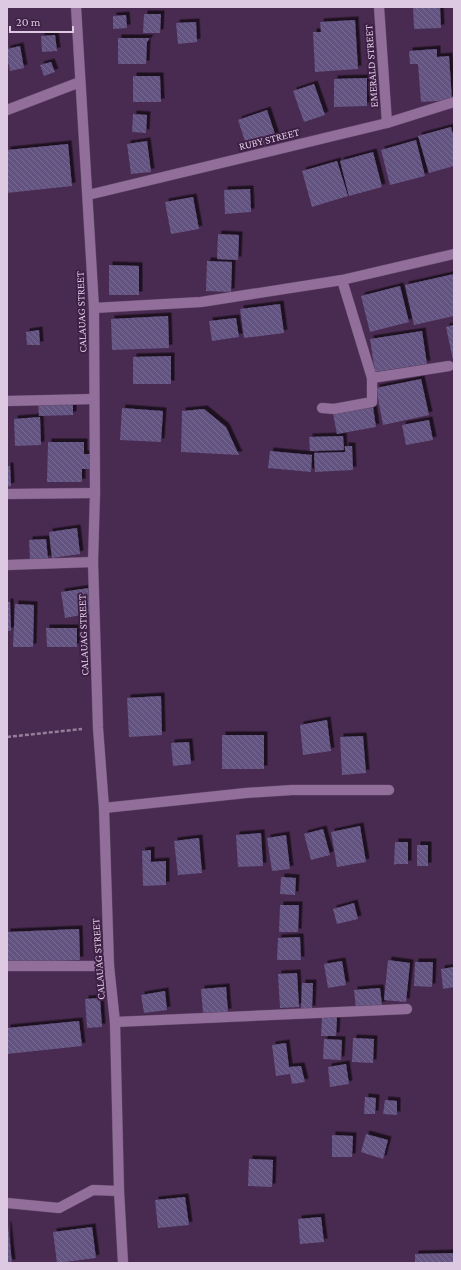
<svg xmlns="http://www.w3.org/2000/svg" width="461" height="1270" viewBox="0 0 461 1270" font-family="'Crimson Pro',serif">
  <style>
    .building { fill: url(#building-back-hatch); filter: url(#shadow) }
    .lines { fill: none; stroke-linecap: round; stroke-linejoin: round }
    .service-casing { stroke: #624869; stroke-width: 11 }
    .minor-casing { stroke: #624869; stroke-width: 11 }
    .tertiary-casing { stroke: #624869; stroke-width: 11 }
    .path { stroke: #967d9c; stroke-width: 2.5; stroke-dasharray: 4 2; stroke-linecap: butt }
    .service { stroke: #926f9b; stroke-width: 10 }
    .minor { stroke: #926f9b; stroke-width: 10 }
    .tertiary { stroke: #926f9b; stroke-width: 10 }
    .labels { text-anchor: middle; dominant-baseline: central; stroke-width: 4; stroke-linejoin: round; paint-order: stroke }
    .street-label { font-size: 11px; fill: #ddcae2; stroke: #3e1f45 }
  </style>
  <defs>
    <pattern id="building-back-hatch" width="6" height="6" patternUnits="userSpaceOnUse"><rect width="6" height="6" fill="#635281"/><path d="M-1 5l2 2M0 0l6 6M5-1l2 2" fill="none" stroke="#796a93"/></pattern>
    <filter id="shadow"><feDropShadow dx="3.5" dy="-3.5" stdDeviation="0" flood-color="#0009"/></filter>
  </defs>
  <rect width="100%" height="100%" fill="#492a50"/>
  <path class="building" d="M413 7H440L441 28 414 29Z
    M144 14H161L160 33H143Z
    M126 15 127 28 113 29V16Z
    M355 20 358 69 315 72 313 32H321L320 22Z
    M196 22 197 42 178 44 176 23Z
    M55 35 57 51 42 52 41 36Z
    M118 38H150L147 42 146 64H118Z
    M20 46 24 68 10 71 7 57V49Z
    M437 49V57L449 56 452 100 421 102 418 64H410L409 51Z
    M51 62 55 72 44 76 40 65Z
    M133 76H160L161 102H133Z
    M367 78V106L334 107V79Z
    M314 84 325 115 304 122 293 91Z
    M267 110 277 140 248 150 238 120Z
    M133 114 147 115 146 133 132 132Z
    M451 127 454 138V166L429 173 418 136Z
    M416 140 425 176 390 185 381 150Z
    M147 141 151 172 131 174 127 144Z
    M68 144 72 186 7 193V150Z
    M373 152 382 187 349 196 340 161Z
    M337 161 348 196 312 207 302 171Z
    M250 189 251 212 225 214 224 190Z
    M193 197 199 229 171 234 165 202Z
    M218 234 239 235 238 260 217 259Z
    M207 261 232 262 231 292 206 291Z
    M109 265 139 266V295H109Z
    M454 274V316L414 325 405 285Z
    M400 286 409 322 370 332 361 296Z
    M280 304 284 333 244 338 240 309Z
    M168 316 169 348 112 350 111 319Z
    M236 318 239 337 212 341 209 321Z
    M454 325V360H453L446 327Z
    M39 330 40 345H27L26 332Z
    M422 331 427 364 375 372 370 339Z
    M171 356V384H133V357Z
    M421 379 429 415 383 425 376 388Z
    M73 401V415L39 416 38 402Z
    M373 407 376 427 337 434 333 414Z
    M122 408 163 411 161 442 120 440Z
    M204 409 226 427 239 455 181 452 182 411Z
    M40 417 41 445 15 446 14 419Z
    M429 420 433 440 406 445 402 425Z
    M343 436 344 450 310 451 309 437Z
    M48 442H84V454H90V469H82V482H47Z
    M345 446H352L353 470 315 472 314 453 345 452Z
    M270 451 312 455 311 472 268 468Z
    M7 466H10L11 486 7 487Z
    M77 528 80 554 52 558 49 532Z
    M46 539 48 559 30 560 29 540Z
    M89 588 92 613 65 618 61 592Z
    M7 602H10L11 631H7Z
    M15 604 34 605 33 647H13Z
    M46 628H77V647H47Z
    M161 696 162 735 129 737 127 698Z
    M327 720 331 751 303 755 300 725Z
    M222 735H264V769H222Z
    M363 736 366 773 342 775 340 737Z
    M189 742 191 764 173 766 171 743Z
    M360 826 366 862 337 867 331 832Z
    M323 829 330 855 311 860 304 834Z
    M261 833 263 866 238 867 236 835Z
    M286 835 290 869 272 871 267 838Z
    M199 838 202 873 178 875 174 841Z
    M395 842H408V864H396L394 865Z
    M417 845H428V866H417Z
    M151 850V862L166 861V885L143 886 142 851Z
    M281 877 296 878 295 895 280 894Z
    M354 903 358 919 337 924 333 909Z
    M280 905H299L298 932H279Z
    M79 929 80 960 7 963V932Z
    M300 937 301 960H277L278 938Z
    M388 960 410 963 406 1002 384 1000Z
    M342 961 346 985 328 988 324 964Z
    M415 962H433L432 987 414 986Z
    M454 967V987L443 989 441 969Z
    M297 973 299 1007 280 1008 278 974Z
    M302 983H313L312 1009H301Z
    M226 987 228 1012 203 1013 201 989Z
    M380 988 382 1005 356 1008 354 990Z
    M165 991 167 1010 144 1013 141 995Z
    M100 998 102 1027 87 1028 85 999Z
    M322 1017H337L336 1036H321Z
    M79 1021 82 1046 7 1054V1028Z
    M353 1038 374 1039 373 1063 352 1062Z
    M324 1039 342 1040 341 1060 323 1059Z
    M286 1043 289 1067 301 1066 305 1082 292 1084 290 1074 276 1076 272 1045Z
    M346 1064 349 1084 330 1087 328 1067Z
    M365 1097 376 1098 375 1114H364Z
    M385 1100 397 1101V1115L383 1114Z
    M366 1134 388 1140 383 1159 361 1152Z
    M332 1135 353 1136 352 1157H332Z
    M249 1159 273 1160 272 1187 248 1186Z
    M185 1197 189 1225 158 1228 155 1200Z
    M321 1217 324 1242 300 1244 298 1219Z
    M7 1225H8L12 1263H7Z
    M92 1227 96 1258 57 1263 53 1232Z
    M454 1253V1263H415V1254Z"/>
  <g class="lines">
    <defs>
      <path id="service" d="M322 408 334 409 372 402V378
        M7 1203 59 1208 93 1190 119 1191"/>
      <path id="minor" d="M379 7 387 123
        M342 280 372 378 449 366
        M94 308 201 302 342 280 454 254
        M7 401 94 399
        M7 494 95 493
        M7 565 93 562
        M104 808 246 793 292 790H389
        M7 966H109
        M115 1022 407 1009"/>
      <path id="tertiary" d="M76 7 94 308 95 493 93 562 98 728 104 808 109 966 115 1022 119 1191 123 1263
        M7 110 80 82
        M88 195 387 123 454 102"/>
    </defs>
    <use href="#service" class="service-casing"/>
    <use href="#minor" class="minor-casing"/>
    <use href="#tertiary" class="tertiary-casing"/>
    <path class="path" d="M7 737 82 729"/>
    <use href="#service" class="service"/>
    <use href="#minor" class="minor"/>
    <use href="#tertiary" class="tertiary"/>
  </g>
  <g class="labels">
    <g class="street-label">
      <text transform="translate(371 66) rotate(-94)">EMERALD STREET</text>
      <text transform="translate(269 139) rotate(-14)">RUBY STREET</text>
      <text transform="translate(81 312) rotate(-92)">CALAUAG STREET</text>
      <text transform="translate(83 635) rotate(-92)">CALAUAG STREET</text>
      <text transform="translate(98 959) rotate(-94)">CALAUAG STREET</text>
    </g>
  </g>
  <rect width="461" height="1270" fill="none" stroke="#ddcae2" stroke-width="16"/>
  <path d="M10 26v6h63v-6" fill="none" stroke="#ddcae2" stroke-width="2"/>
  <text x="16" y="26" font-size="12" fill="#ddcae2" stroke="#3e1f45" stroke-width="3" paint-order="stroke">20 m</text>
</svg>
